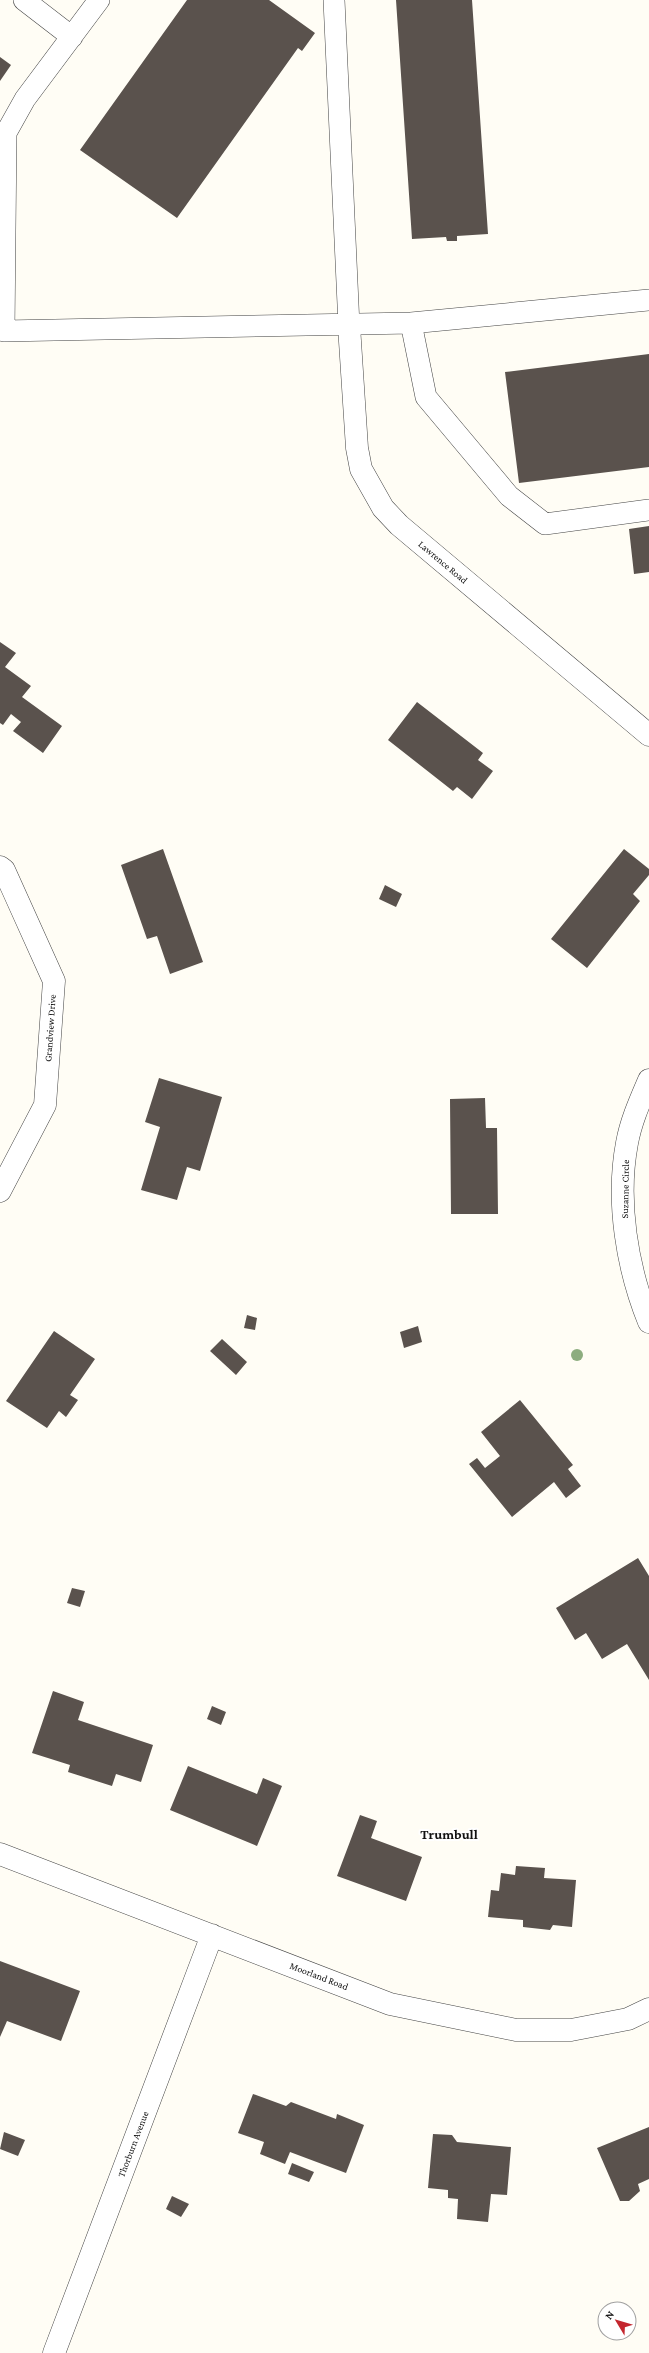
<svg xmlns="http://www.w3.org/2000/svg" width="649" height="2353" viewBox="0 0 649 2353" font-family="'Crimson Pro',serif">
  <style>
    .building { fill: #5a524d }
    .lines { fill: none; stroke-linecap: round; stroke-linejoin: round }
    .service-casing { stroke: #444; stroke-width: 22 }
    .minor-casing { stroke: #444; stroke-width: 23 }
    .service { stroke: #fff; stroke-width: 21 }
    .minor { stroke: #fff; stroke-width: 22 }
    .tree { fill: #8dad7f }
    .labels { text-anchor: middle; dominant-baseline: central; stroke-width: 4; stroke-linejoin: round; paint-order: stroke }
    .street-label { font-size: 10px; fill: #111; stroke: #fff }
    .district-label { font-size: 14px; font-weight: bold; fill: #111; stroke: #fff }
  </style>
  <rect width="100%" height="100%" fill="#fffdf5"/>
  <path class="building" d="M187 0H269L315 33 302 51 298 48 177 218 80 150Z
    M396 0H472L488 234 457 236V241H447L446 237 412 239Z
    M0 57 11 65 0 81Z
    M649 354V467L519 483 505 372Z
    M649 526V572L634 574 629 529Z
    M0 642 16 653 5 667 31 686 22 697 62 726 43 753 13 731 21 722 11 714 3 725 0 723Z
    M417 702 483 753 478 760 493 771 472 799 457 787 453 791 388 740Z
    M163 849 203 962 170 974 157 936 147 939 121 865Z
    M624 849 649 869V875L633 894 640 901 587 968 551 939Z
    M385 885 402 894 396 907 379 899Z
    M159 1078 222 1097 200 1171 187 1167 177 1200 141 1190 160 1127 145 1122Z
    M485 1098 486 1128H497L498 1214H451L450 1099Z
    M247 1315 257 1318 255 1330 244 1328Z
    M418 1326 422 1342 404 1348 400 1332Z
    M54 1331 95 1359 70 1395 78 1400 66 1417 59 1411 47 1428 6 1401Z
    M222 1339 247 1362 236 1375 210 1351Z
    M520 1400 573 1465 568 1469 581 1486 566 1498 554 1482 512 1517 469 1464 477 1458 485 1468 500 1456 481 1432Z
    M638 1558 649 1576V1680L627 1644 602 1659 586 1633 575 1640 556 1608Z
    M72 1588 85 1591 80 1607 67 1603Z
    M53 1691 84 1702 78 1720 153 1745 141 1782 116 1774 112 1786 68 1772 70 1765 32 1753Z
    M212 1706 226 1712 221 1725 207 1719Z
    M188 1766 257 1794 263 1778 282 1786 257 1846 170 1810Z
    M360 1815 377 1821 371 1838 422 1857 406 1901 337 1876Z
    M516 1866 545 1868 544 1878 576 1880 572 1927 553 1925 550 1930 523 1927V1920L488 1917 491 1890 499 1891 501 1873 515 1875Z
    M0 1961 80 1991 61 2041 7 2021 0 2037Z
    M253 2094 286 2106 291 2102 336 2119 337 2114 364 2125 346 2173 290 2152 285 2164 260 2154 264 2142 238 2133Z
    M649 2127V2179L638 2184 640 2191 629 2201H620L597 2148Z
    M4 2132 25 2140 18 2156 0 2149Z
    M433 2134 452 2135 457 2142 511 2147 507 2195 491 2194 488 2222 457 2219 458 2199 448 2198V2190L428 2188Z
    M292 2163 314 2172 309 2182 288 2174Z
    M172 2196 189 2204 181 2217 166 2209Z"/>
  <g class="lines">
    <defs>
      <path id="service" d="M24 0 72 37
        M99 0 25 99 6 133 4 331 411 323 649 300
        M334 0 349 326
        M411 323 426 397 509 496 545 524 649 510"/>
      <path id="minor" d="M349 326 357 448 361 469 383 508 399 525 649 735
        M0 867 4 870 54 981 45 1105 0 1191
        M649 1080C640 1101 631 1121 627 1143 616 1201 627 1268 649 1322
        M0 1854 390 2004 516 2030H571L628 2019 649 2009
        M54 2353 212 1935"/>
    </defs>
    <use href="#service" class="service-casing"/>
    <use href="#minor" class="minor-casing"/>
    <use href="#service" class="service"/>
    <use href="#minor" class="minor"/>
  </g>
  <circle class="tree" cx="577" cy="1355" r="6"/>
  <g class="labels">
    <g class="street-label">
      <text transform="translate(443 562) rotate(40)">Lawrence Road</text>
      <text transform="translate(50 1028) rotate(-86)">Grandview Drive</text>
      <text transform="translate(625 1189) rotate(-89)">Suzanne Circle</text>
      <text transform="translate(319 1976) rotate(21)">Moorland Road</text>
      <text transform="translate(133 2144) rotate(-69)">Thorburn Avenue</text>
    </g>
    <g class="district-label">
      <text x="449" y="1834">Trumbull</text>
    </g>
  </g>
  <g transform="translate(617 2321) rotate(308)"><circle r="19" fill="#ffffff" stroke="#a0a0a0"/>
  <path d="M0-3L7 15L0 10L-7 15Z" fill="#c4262e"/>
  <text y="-6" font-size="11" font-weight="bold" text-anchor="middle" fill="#111111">N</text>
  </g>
</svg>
